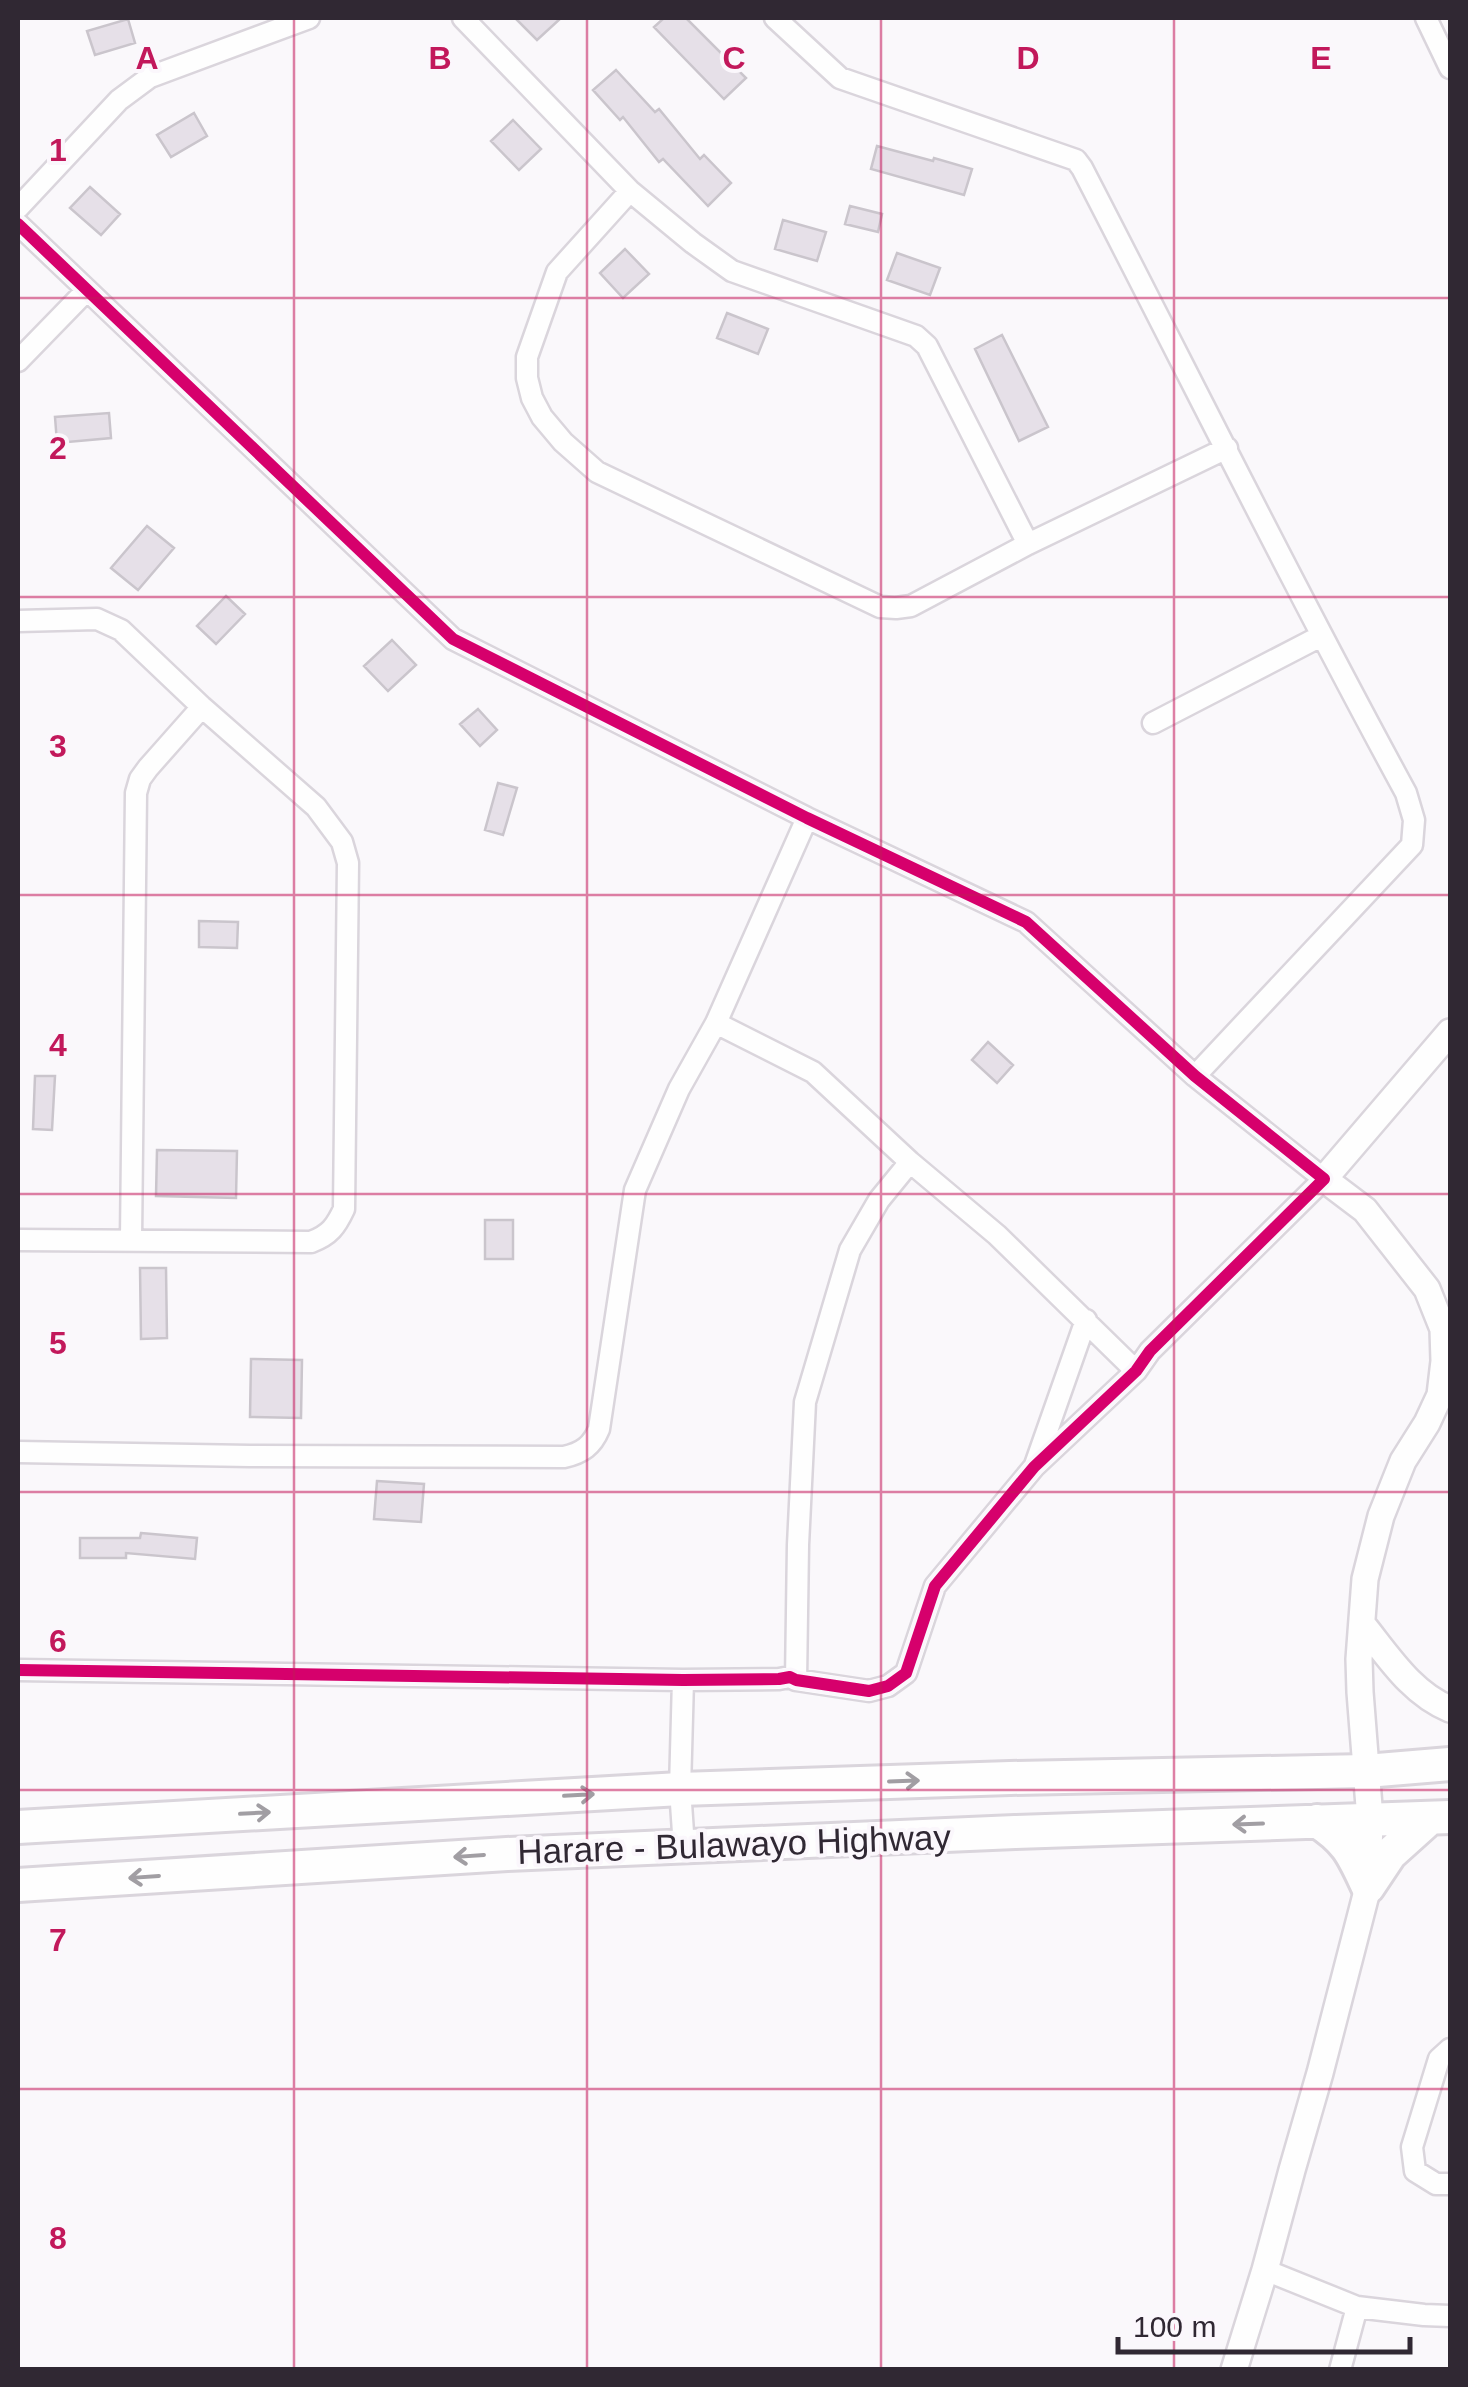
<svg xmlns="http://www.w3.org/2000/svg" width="1468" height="2387" viewBox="0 0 1468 2387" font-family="Helvetica,sans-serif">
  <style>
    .building { fill: #e6e0e8; stroke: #cac5cc; stroke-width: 2.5 }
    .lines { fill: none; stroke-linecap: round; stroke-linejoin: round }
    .minor-casing { stroke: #dad5dc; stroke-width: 25 }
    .tertiary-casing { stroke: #dad5dc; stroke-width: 30 }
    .trunk-casing { stroke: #dad5dc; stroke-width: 38 }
    .minor { stroke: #fefefe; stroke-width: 20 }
    .tertiary { stroke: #fefefe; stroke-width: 25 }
    .trunk { stroke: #fefefe; stroke-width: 32 }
    .cycleway-casing { stroke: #fbf7fc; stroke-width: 19 }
    .cycleway { stroke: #d6006c; stroke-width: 12 }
    .oneway { stroke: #a19ea3 }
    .grid { fill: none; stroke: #c2185b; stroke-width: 2.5; stroke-opacity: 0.55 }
    .labels { text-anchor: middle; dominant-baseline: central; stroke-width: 8; stroke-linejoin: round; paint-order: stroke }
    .street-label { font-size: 35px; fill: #302833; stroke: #fbf7fc }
    .grid-label { font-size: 32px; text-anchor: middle; font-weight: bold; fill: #c2185b; stroke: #fbf7fc; stroke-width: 8; stroke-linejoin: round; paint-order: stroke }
  </style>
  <rect width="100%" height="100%" fill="#faf8fb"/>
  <path class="building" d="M515 18H561L537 40Z
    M664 18H686L746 78 724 99 654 27Z
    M128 19 135 43 95 55 87 31Z
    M616 70 655 112 659 109 700 159 704 155 731 183 708 206 663 159 659 162 623 117 620 120 593 90Z
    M194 113 207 136 171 157 157 135Z
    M513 120 541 149 519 170 491 141Z
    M877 146 933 161 934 158 972 169 964 195 871 169Z
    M90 187 120 214 101 235 70 208Z
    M850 206 882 214 878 232 845 224Z
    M783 220 826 232 817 261 775 249Z
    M625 249 649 274 623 298 600 273Z
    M897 253 940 268 930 295 887 280Z
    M727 313 768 329 758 354 717 338Z
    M1002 335 1048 427 1019 441 975 349Z
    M109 413 111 438 57 443 55 417Z
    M147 526 174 548 138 590 111 568Z
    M226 596 245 614 216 644 197 626Z
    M392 640 416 665 388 691 364 666Z
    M478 709 497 730 480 746 460 724Z
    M498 783 517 788 503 835 485 830Z
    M199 921 238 922 237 948 199 947Z
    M988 1042 1013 1065 997 1083 972 1060Z
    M35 1076H55L52 1130 33 1129Z
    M157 1150 237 1151 236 1198 156 1196Z
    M485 1220H513V1259H485Z
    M140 1268H166L167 1338 141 1339Z
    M251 1359 302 1360 301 1418 250 1417Z
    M377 1481 424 1484 421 1522 374 1519Z
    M141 1533 197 1538 195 1559 126 1553V1558H80V1538H140Z"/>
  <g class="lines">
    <defs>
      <path id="minor" d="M463 18 630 191 693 243 732 271 916 336 927 346 1028 544
        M775 18 840 78 1076 160 1082 168C1190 377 1294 587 1406 793L1414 820 1412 845 1195 1076
        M1426 18 1450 68
        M630 191 557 272 527 357V378L532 398 542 417 563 442 597 472 880 607 896 608 911 606 1028 544 1227 448
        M18 208 119 100 150 77 309 18
        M18 224 453 639 807 818 1026 922 1195 1076 1324 1179 1150 1351 1136 1371 1034 1467 935 1586 906 1673 888 1686 869 1691 796 1680 790 1677 779 1679 683 1680 18 1670
        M18 361 87 290
        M18 621 97 619 121 630 202 707 316 807 342 842 348 863 344 1209C336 1226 330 1235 311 1242L18 1240
        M1153 723 1321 636
        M716 1023 813 1072 910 1162 997 1235 1136 1371
        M131 1239 136 793 140 779 148 768 202 707
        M18 1452 250 1456 564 1457C582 1453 592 1446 599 1429L635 1190 679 1089 716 1023 807 818
        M1035 1465 1086 1320
        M683 1680 680 1789 684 1847
        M796 1680 798 1545 805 1402 850 1250 879 1200 910 1162
        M1450 2049 1439 2059 1412 2147 1415 2171 1436 2184H1450
        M1265 2270 1357 2307 1424 2315 1450 2316
        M1340 2370 1357 2307"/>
      <path id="tertiary" d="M1363 1625C1388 1656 1412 1694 1450 1709
        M1234 2370 1265 2270 1292 2170 1320 2073 1368 1887 1370 1819 1360 1692 1359 1659 1365 1579 1381 1516 1403 1461 1427 1423 1440 1395 1444 1361 1443 1329 1427 1289 1365 1210 1324 1179 1450 1032"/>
      <path id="trunk" d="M1317 1821C1348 1841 1353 1855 1368 1887
        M18 1827 680 1789 1010 1778 1366 1771 1450 1764
        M18 1885 507 1854 1015 1832 1450 1817
        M1368 1887 1390 1854 1430 1818"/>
    </defs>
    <use href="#minor" class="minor-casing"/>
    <use href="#tertiary" class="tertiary-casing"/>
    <use href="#trunk" class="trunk-casing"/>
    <use href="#minor" class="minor"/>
    <use href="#tertiary" class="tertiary"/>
    <use href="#trunk" class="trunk"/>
    <defs>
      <path id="cycleway" d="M18 224 453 639 807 818 1026 922 1195 1076 1324 1179 1150 1351 1136 1371 1034 1467 935 1586 906 1673 888 1686 869 1691 796 1680 790 1677 779 1679 683 1680 18 1670"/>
    </defs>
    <use href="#cycleway" class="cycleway-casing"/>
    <use href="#cycleway" class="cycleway"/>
  </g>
  <defs><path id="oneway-shaft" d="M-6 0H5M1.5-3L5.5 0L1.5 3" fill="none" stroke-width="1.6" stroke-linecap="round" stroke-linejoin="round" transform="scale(2.5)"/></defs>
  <g class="oneway">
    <use href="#oneway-shaft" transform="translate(904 1781) rotate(-2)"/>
    <use href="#oneway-shaft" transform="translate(579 1795) rotate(-3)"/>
    <use href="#oneway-shaft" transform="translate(255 1813) rotate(-3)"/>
    <use href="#oneway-shaft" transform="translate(1248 1824) rotate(178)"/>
    <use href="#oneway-shaft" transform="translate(469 1856) rotate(176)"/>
    <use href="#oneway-shaft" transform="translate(144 1877) rotate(176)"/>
  </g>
  <path class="grid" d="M294 18V2370M587 18V2370M881 18V2370M1174 18V2370M18 298H1450M18 597H1450M18 895H1450M18 1194H1450M18 1492H1450M18 1790H1450M18 2089H1450"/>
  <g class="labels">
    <g class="street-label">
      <text transform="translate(734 1844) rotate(-2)">Harare - Bulawayo Highway</text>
    </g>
  </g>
  <g class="grid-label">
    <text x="147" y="69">A</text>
    <text x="440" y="69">B</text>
    <text x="734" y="69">C</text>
    <text x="1028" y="69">D</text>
    <text x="1321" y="69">E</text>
    <text x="58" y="161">1</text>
    <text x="58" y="459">2</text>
    <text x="58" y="757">3</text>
    <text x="58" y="1056">4</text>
    <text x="58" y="1354">5</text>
    <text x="58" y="1652">6</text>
    <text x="58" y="1951">7</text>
    <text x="58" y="2249">8</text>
  </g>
  <rect width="1468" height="2387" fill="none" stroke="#302833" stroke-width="40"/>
  <path d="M1118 2337v15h292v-15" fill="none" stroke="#302833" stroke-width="5"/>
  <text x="1133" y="2337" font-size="30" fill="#302833" stroke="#fbf7fc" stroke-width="8" paint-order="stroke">100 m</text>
</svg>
